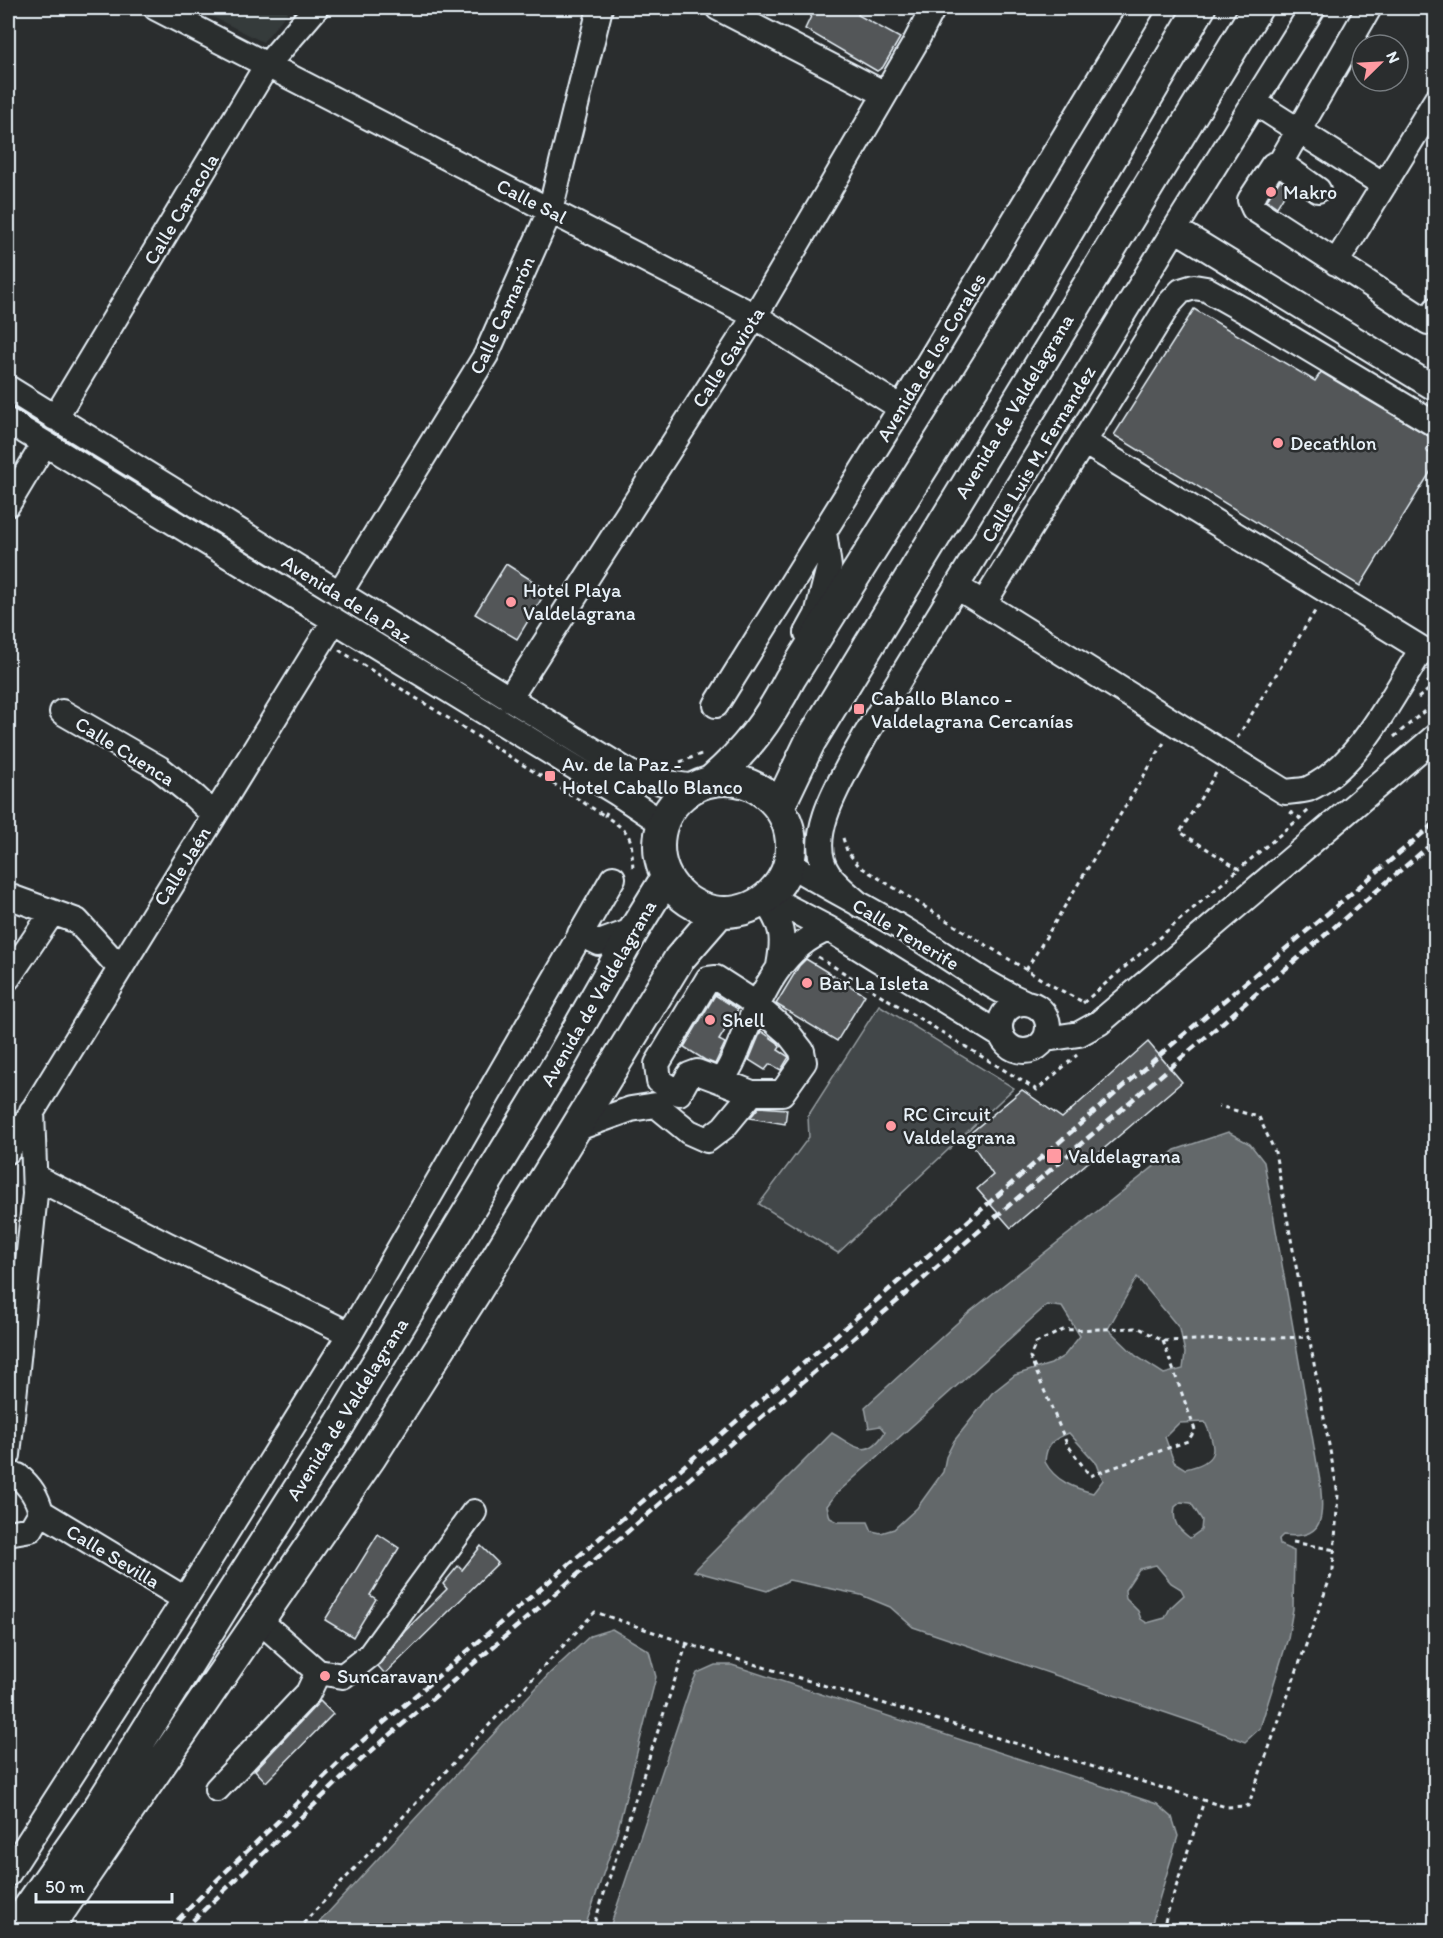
<svg xmlns="http://www.w3.org/2000/svg" width="1443" height="1938" viewBox="0 0 1443 1938" font-family="Itim,sans-serif">
  <style>
    .built { fill: #363a3b }
    .green { fill: #424648; stroke: #959ca0; stroke-width: 1.5 }
    .water { fill: #63686b; stroke: #989fa3; stroke-width: 1.5; fill-rule: evenodd }
    .building { fill: #535759; stroke: #e8f1f8; stroke-width: 1.5 }
    .lines { fill: none; stroke-linecap: round; stroke-linejoin: round }
    .minor-casing { stroke: #e8f1f8; stroke-width: 28 }
    .major-casing { stroke: #e8f1f8; stroke-width: 34 }
    .path { stroke: #e8f1f8; stroke-width: 3; stroke-dasharray: 4.5 4.5; stroke-linecap: butt }
    .minor { stroke: #2a2d2e; stroke-width: 24 }
    .major { stroke: #2a2d2e; stroke-width: 30 }
    .rail { stroke: #e8f1f8; stroke-width: 4.5; stroke-dasharray: 9 4.5; stroke-linecap: butt }
    .poi-dot { fill: #ff9aa2; stroke: #2a2d2e; stroke-width: 2 }
    .labels { text-anchor: middle; dominant-baseline: central; stroke-width: 5; stroke-linejoin: round; paint-order: stroke }
    .poi-label { font-size: 20px; fill: #e8f1f8; stroke: #2a2d2e; text-anchor: start }
    .street-label { font-size: 20px; fill: #e8f1f8; stroke: #2a2d2e }
  </style>
  <rect width="100%" height="100%" fill="#2a2d2e"/>
  <filter id="ink" filterUnits="userSpaceOnUse"><feTurbulence type="fractalNoise" baseFrequency=".0167" numOctaves="2"/><feDisplacementMap in="SourceGraphic" scale="12" xChannelSelector="R" yChannelSelector="G"/><feConvolveMatrix kernelMatrix="1 2 1 2 8 2 1 2 1" color-interpolation-filters="sRGB"/></filter>
  <g filter="url(#ink)">
    <path class="built" d="M195 8H291L263 42Z"/>
    <path class="green" d="M879 1005 1014 1088 838 1253 759 1204 809 1137 808 1116Z"/>
    <path class="water" d="M1228 1132 1250 1144 1264 1162 1320 1481C1323 1513 1327 1541 1283 1535L1279 1539 1280 1545 1294 1551 1293 1609 1288 1638 1260 1728 1245 1742 1196 1723 913 1627 890 1607 861 1595 789 1580 767 1591 694 1571 832 1433C855 1446 867 1461 885 1432L880 1426 869 1428 865 1407 968 1313 1175 1150ZM1137 1277 1180 1329 1185 1353 1183 1369 1164 1374 1136 1356 1108 1329ZM1047 1305 1062 1307 1080 1336 1064 1356 1051 1364 1015 1375 992 1393 954 1441 946 1457 943 1472 917 1508 894 1529 881 1533 872 1531 868 1522H838L830 1518 827 1506 836 1494ZM1205 1422C1218 1450 1218 1462 1185 1469L1174 1462 1165 1437 1179 1423ZM1069 1433 1097 1464 1103 1480 1093 1493C1074 1488 1055 1481 1045 1462 1046 1444 1053 1439 1069 1433ZM1181 1502 1191 1503 1202 1520 1201 1530 1190 1538C1178 1529 1172 1523 1175 1507ZM1156 1565 1171 1583 1181 1589 1184 1595 1170 1608 1165 1618 1147 1623 1141 1619 1138 1611 1126 1599 1125 1590 1139 1569Z
      M612 1629 649 1651 656 1677 616 1836 584 1930H312L550 1673 590 1636Z
      M715 1665H732L1157 1804 1172 1817 1178 1836 1150 1930H609L690 1688 697 1673Z"/>
    <path class="building" d="M815 8H861L858 15 900 38 883 67 877 71 805 29Z
      M1280 180 1289 187 1277 207 1267 200Z
      M1194 309 1315 381 1321 372 1432 438 1426 451 1436 457V463L1360 586 1114 435Z
      M506 564 547 590 517 639 475 614Z
      M806 959 865 995 837 1041 776 1004 799 966Z
      M715 995 738 1009 719 1040 725 1043 715 1064 705 1060 684 1047Z
      M761 1031 778 1043 780 1047 778 1050 789 1057 781 1070 770 1064 765 1070 749 1060Z
      M1148 1042 1182 1082 1011 1228 977 1189 993 1175 967 1136 1022 1090 1062 1118Z
      M759 1107 787 1109 785 1124 750 1118Z
      M378 1534 399 1548 370 1595 376 1599 353 1637 325 1620Z
      M481 1546 498 1563 385 1674 378 1666 405 1631 447 1589 443 1584 458 1566 462 1570Z
      M320 1701 333 1714 266 1782 255 1770Z"/>
    <g class="lines">
      <defs>
        <path id="minor" d="M156 8 755 316 901 408
          M718 8 885 94
          M1254 102 1384 185
          M1280 163 1273 165 1250 200 1254 209 1428 322 1436 309
          M1318 190 1280 163 1369 8
          M1175 229 1436 389
          M1336 263 1436 100
          M8 388 630 773 660 782 695 787
          M55 418 267 65 316 8
          M8 421 617 793 662 823
          M8 504 44 444
          M957 587 1285 792C1292 791 1301 791 1308 789 1359 766 1393 695 1422 649L1084 442
          M339 594 486 355 550 211 600 8
          M984 603 1169 304 1181 291 1194 287 1206 289 1254 316 1436 425
          M807 633 817 615 829 567 824 532
          M509 699 755 316 914 45 933 8
          M716 705 901 408 1142 8
          M62 712 159 768 195 797 214 815
          M789 864C830 889 873 910 913 935 950 958 984 984 1024 1002
          M8 896 77 921 119 967
          M768 897 829 929 1002 1036
          M765 900C782 926 785 934 779 966
          M860 905C850 896 837 886 829 875 801 837 846 772 865 736L1175 229 1313 8
          M580 934 599 943 634 930
          M8 978 52 913
          M1000 1027a24 24 0 1 1 48 0a24 24 0 1 1-48 0Z
          M1046 1039 1079 1034 1099 1023 1436 736
          M721 1081 752 1093H782L804 1062 802 1051 788 1033 747 998 716 978 708 979 657 1064 659 1081 679 1093 689 1075 697 1072 721 1081C731 1068 736 1054 742 1039 761 996 781 946 829 929
          M575 1129 631 1109 656 1105 689 1132 707 1140 724 1127 752 1093
          M8 1151 334 621
          M35 1177 166 1244 350 1334
          M8 1455 35 1194 32 1111
          M8 1477 18 1476C31 1487 37 1497 41 1512L185 1599
          M8 1533 31 1529 41 1512
          M260 1621 318 1672 343 1676 370 1655 474 1512
          M217 1789 308 1693 318 1672
          M8 1874 185 1599 350 1334 613 878"/>
        <path id="major" d="M659 846a66 66 0 1 1 132 0a66 66 0 1 1-132 0Z
          M711 781C747 750 768 721 790 679L1013 324 1200 8
          M779 807 810 742 1257 8
          M13 1930 101 1804 224 1606 340 1424 559 1062 634 930 666 878
          M47 1930 371 1457 475 1293 679 959 719 913"/>
      </defs>
      <use href="#minor" class="minor-casing"/>
      <use href="#major" class="major-casing"/>
      <path class="path" d="M339 650 605 816
        M1427 683 1436 675
        M1418 698 1436 684
        M1394 737 1436 701
        M1237 738 1317 608
        M680 762 704 753
        M1216 773 1180 832 1239 869 1300 818
        M607 812 605 816C634 835 631 836 633 870
        M1290 812 1300 818 1309 810
        M843 838 847 851 859 866 1049 984 1083 1002
        M818 957 1037 1090 1077 1055
        M1026 970 1165 741
        M1083 1003 1239 869
        M1436 1015 1432 1021 1436 1026
        M1163 1341 1195 1430 1188 1441 1090 1476 1067 1444 1030 1357 1036 1343 1063 1330 1139 1328 1163 1341 1309 1337
        M1293 1542 1335 1550
        M297 1930 595 1612 697 1647 1226 1807 1248 1806 1333 1570 1338 1494 1275 1152 1259 1117 1219 1106
        M592 1930 687 1643
        M1162 1930 1204 1801"/>
      <use href="#minor" class="minor"/>
      <use href="#major" class="major"/>
      <path class="rail" d="M168 1930 213 1884 354 1748 760 1401 1175 1042 1436 822
        M183 1930 362 1759 1436 840"/>
    </g>
  </g>
  <g class="poi-dot">
    <circle cx="1271" cy="192" r="6"/>
    <circle cx="1278" cy="443" r="6"/>
    <circle cx="511" cy="602" r="6"/>
    <rect x="853" y="703" width="12" height="12" rx="3"/>
    <rect x="544" y="770" width="12" height="12" rx="3"/>
    <circle cx="807" cy="983" r="6"/>
    <circle cx="710" cy="1020" r="6"/>
    <circle cx="891" cy="1126" r="6"/>
    <rect x="1046" y="1148" width="16" height="16" rx="3"/>
    <circle cx="325" cy="1676" r="6"/>
  </g>
  <g class="labels">
    <g class="poi-label">
      <text x="1283" y="192">Makro</text>
      <text x="1290" y="443">Decathlon</text>
      <text x="523" y="590">Hotel Playa<tspan x="523" dy="23">Valdelagrana</tspan></text>
      <text x="871" y="698">Caballo Blanco -<tspan x="871" dy="23">Valdelagrana Cercanías</tspan></text>
      <text x="562" y="764">Av. de la Paz -<tspan x="562" dy="23">Hotel Caballo Blanco</tspan></text>
      <text x="819" y="983">Bar La Isleta</text>
      <text x="722" y="1020">Shell</text>
      <text x="903" y="1114">RC Circuit<tspan x="903" dy="23">Valdelagrana</tspan></text>
      <text x="1068" y="1156">Valdelagrana</text>
      <text x="337" y="1676">Suncaravan</text>
    </g>
    <g class="street-label">
      <text transform="translate(532 201) rotate(27)">Calle Sal</text>
      <text transform="translate(181 209) rotate(-59)">Calle Caracola</text>
      <text transform="translate(502 315) rotate(-65)">Calle Camarón</text>
      <text transform="translate(728 357) rotate(-57)">Calle Gaviota</text>
      <text transform="translate(931 357) rotate(-59)">Avenida de los Corales</text>
      <text transform="translate(1014 406) rotate(-59)">Avenida de Valdelagrana</text>
      <text transform="translate(1038 454) rotate(-59)">Calle Luis M. Fernandez</text>
      <text transform="translate(347 599) rotate(32)">Avenida de la Paz</text>
      <text transform="translate(125 751) rotate(32)">Calle Cuenca</text>
      <text transform="translate(182 866) rotate(-58)">Calle Jaén</text>
      <text transform="translate(906 934) rotate(31)">Calle Tenerife</text>
      <text transform="translate(598 993) rotate(-60)">Avenida de Valdelagrana</text>
      <text transform="translate(347 1409) rotate(-58)">Avenida de Valdelagrana</text>
      <text transform="translate(113 1556) rotate(31)">Calle Sevilla</text>
    </g>
  </g>
  <rect width="1443" height="1938" fill="none" stroke="#2a2d2e" stroke-width="30"/>
  <rect x="15" y="15" width="1413" height="1908" fill="none" stroke="#e8f1f8" stroke-width="2" filter="url(#ink)"/>
  <g transform="translate(1380 63) rotate(66)"><circle r="28" fill="#2a2d2e" stroke="#767b7f" stroke-width="1.5"/>
  <path d="M0-4.5L10 22L0 15L-10 22Z" fill="#ff9aa2"/>
  <text y="-9" font-size="16" font-weight="bold" text-anchor="middle" fill="#e8f1f8">N</text>
  </g>
  <path d="M36 1893v9h136v-9" fill="none" stroke="#e8f1f8" stroke-width="3"/>
  <text x="45" y="1893" font-size="18" fill="#e8f1f8" stroke="#2a2d2e" stroke-width="4.5" paint-order="stroke">50 m</text>
</svg>
